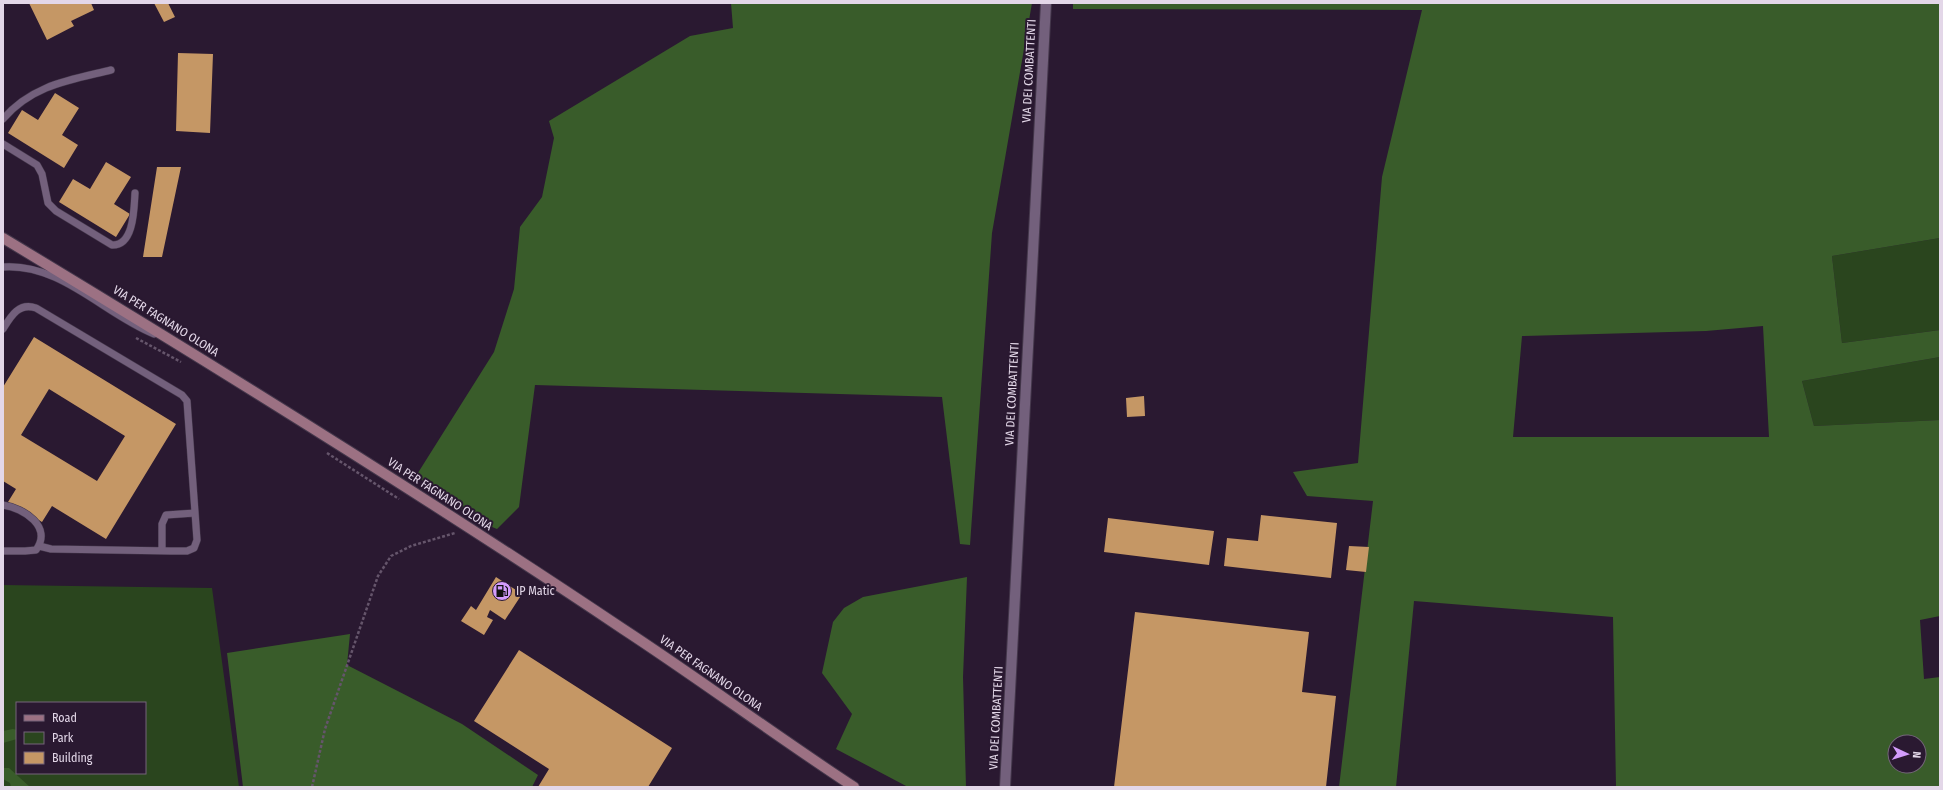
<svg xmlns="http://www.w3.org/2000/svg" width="1943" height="790" viewBox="0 0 1943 790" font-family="'Fira Sans Condensed',sans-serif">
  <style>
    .green { fill: #2a451e; fill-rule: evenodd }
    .forest { fill: #395c2a; fill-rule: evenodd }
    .building { fill: #c59765; fill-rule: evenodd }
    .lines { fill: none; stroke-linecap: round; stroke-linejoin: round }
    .service-casing { stroke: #44374b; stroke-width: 8 }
    .tertiary-casing { stroke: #44374b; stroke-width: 12 }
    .secondary-casing { stroke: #44374b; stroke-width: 12 }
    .path { stroke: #65556b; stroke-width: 2.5; stroke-dasharray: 3 2; stroke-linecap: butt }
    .service { stroke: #73607c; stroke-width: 7 }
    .tertiary { stroke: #73607c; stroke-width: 10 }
    .secondary { stroke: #9c7183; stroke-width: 10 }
    .labels { text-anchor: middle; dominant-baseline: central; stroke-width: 4; stroke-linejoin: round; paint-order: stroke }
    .street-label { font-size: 12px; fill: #e3d7e8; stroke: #2a1931 }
    .poi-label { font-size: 12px; fill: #e3d7e8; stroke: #2a1931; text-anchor: start }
  </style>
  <rect width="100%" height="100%" fill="#2a1931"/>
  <path class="green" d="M1940 238V330L1842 343 1832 256Z
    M1940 357V420L1814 426 1802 381Z
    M3 585 212 588 239 787H3ZM17 703H145V773H17Z"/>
  <path class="forest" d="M731 3H1032L992 233 970 545 960 544 942 397 535 385 519 507 497 529 475 520 416 476 494 352 514 289 520 227 542 197 554 138 549 121 690 36 733 28Z
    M1073 3H1940V238L1832 256 1842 343 1940 330V357L1802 381 1814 426 1940 420V616L1920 620 1924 679 1940 677V787H1616L1613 617 1414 601 1396 787H1339L1373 501 1307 496 1293 472 1358 463 1382 177 1422 10 1073 9ZM1763 326 1769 437H1513L1522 336 1706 331ZM1895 742H1919V766H1895Z
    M967 577 963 677 966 787H908L836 749 852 714 822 673 833 622 844 608 863 597Z
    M350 634 347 665 462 724 538 775 532 787H243L227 653Z
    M13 729 17 730V739L3 743V731Z
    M3 768H9L30 787H11L10 783 3 779Z"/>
  <path class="building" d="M29 3H91L94 10 71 21 74 26 47 40Z
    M154 3H168L175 17 164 22Z
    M178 53 213 54 210 133 176 131Z
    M55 93 79 108 62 135 78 145 64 168 8 133 22 110 38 120Z
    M106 162 131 177 114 204 130 214 116 237 59 202 73 179 90 189Z
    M157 167H181L162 257H143Z
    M34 337 176 424 106 539 52 506 42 522 8 502 16 489 3 481V387ZM49 389 125 436 97 481 21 435Z
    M1144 396 1145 416 1127 417 1126 398Z
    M1261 515 1337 523 1331 578 1224 566 1227 538 1258 541Z
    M1108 518 1214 531 1209 565 1104 552Z
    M1349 546 1369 547 1366 572 1346 570Z
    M496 577 522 594 505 620 490 610 487 617 493 620 484 635 461 621 471 606 476 610Z
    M1135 612 1309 632 1302 692 1336 696 1326 787H1114Z
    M519 650 672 748 648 787H538L549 769 474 721Z"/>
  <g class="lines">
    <defs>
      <path id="service" d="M3 119C32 85 70 80 111 70
        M3 144 37 165 42 174 48 203 56 211 112 245C134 246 134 209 135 193
        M3 267C61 263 104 314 154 334
        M3 329C11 316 19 302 36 308L182 395 187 401 197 540 194 548 187 551H171L51 549 39 546
        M3 505C24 508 53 527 36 550L25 551H3
        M162 551V524L166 515 195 513"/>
      <path id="tertiary" d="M1005 787 1046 3"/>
      <path id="secondary" d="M3 238C212 364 420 493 623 629 701 680 776 736 854 787"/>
    </defs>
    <use href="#service" class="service-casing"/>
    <use href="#tertiary" class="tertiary-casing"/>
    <use href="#secondary" class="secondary-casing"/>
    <path class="path" d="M136 338 181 362
      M327 453 399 499
      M312 787 325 729 378 576 391 556 411 546 455 533"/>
    <use href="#service" class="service"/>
    <use href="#tertiary" class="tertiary"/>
    <use href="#secondary" class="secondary"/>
  </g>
  <defs>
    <symbol id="fuel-disc" viewBox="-11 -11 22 22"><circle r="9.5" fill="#d39cfc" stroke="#2a1931"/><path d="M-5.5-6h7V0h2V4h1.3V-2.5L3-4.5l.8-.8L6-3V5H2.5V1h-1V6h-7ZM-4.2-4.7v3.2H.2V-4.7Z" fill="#111"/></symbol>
  </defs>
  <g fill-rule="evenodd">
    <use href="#fuel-disc" x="491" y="580" width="22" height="22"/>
  </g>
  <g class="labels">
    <g class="street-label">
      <text transform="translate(1029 71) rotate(-87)">VIA DEI COMBATTENTI</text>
      <text transform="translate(166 321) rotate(32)">VIA PER FAGNANO OLONA</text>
      <text transform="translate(1012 394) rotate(-87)">VIA DEI COMBATTENTI</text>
      <text transform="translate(440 494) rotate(33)">VIA PER FAGNANO OLONA</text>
      <text transform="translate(711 673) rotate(35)">VIA PER FAGNANO OLONA</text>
      <text transform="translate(996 718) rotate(-87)">VIA DEI COMBATTENTI</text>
    </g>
    <g class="poi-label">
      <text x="516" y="591">IP Matic</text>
    </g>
  </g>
  <rect width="1943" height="790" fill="none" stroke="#e3d7e8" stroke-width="8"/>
  <rect x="16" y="702" width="130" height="72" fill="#2a1931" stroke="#74657a"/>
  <rect x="24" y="715" width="20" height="6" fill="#9c7183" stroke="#74657a"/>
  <text x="52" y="722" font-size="12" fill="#e3d7e8">Road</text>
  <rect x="24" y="732" width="20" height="12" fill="#2a451e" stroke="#74657a"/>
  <text x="52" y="742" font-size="12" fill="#e3d7e8">Park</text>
  <rect x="24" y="752" width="20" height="12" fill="#c59765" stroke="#74657a"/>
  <text x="52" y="762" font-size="12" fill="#e3d7e8">Building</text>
  <g transform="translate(1907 754) rotate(94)"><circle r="19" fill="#2a1931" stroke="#74657a"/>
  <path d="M0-3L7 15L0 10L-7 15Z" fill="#d39cfc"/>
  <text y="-6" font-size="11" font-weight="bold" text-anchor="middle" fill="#e3d7e8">N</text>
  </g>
</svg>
